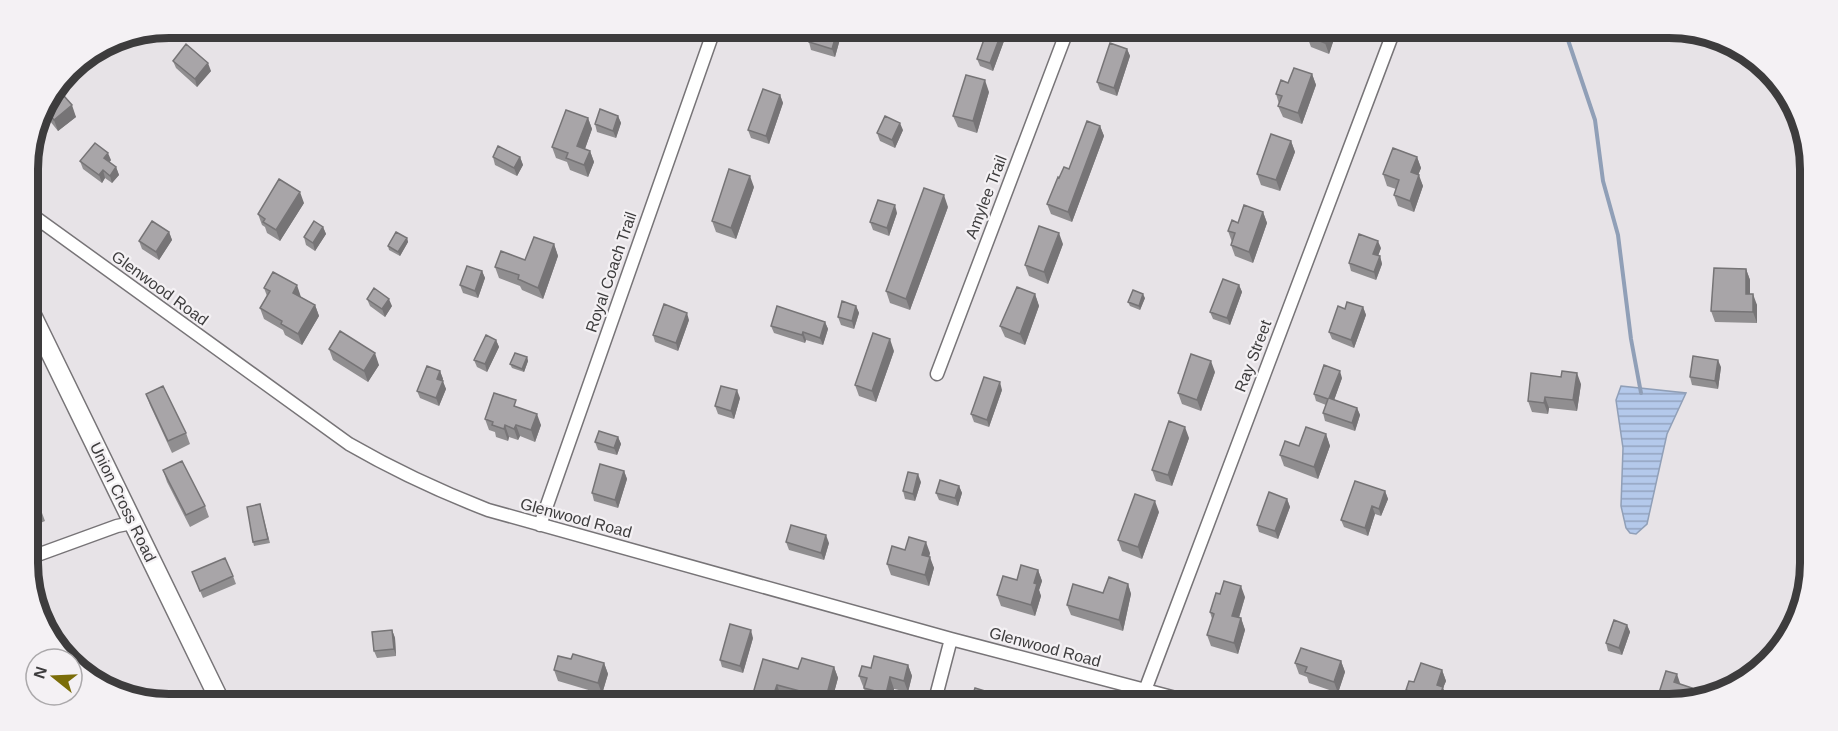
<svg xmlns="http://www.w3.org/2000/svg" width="1838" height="731" viewBox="0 0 1838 731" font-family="Arial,sans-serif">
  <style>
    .water { fill: url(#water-rules); stroke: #909fb7; stroke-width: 1.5 }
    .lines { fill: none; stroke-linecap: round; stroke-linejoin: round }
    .stream { stroke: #909fb7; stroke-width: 4 }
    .street-casing { stroke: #777477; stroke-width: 15 }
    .secondary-casing { stroke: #777477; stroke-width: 21 }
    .street { stroke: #fff; stroke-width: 12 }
    .secondary { stroke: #fff; stroke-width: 18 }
    .wall { fill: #908e90 }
    .shaded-wall { fill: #767476 }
    .building { fill: #a8a5a8; stroke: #767476; stroke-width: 1.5 }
    .labels { text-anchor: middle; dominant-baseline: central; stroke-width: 4.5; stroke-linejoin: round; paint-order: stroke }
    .street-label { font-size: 16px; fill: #3d3c3d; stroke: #f4f1f4 }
    .rim { fill: none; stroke: #3d3c3d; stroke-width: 8 }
  </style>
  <defs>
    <pattern id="water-rules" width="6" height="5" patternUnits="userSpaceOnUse" patternTransform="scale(1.5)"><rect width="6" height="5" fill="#b4c9eb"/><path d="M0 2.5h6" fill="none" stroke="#94a4c0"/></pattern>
  </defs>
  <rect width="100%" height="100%" fill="#e7e3e7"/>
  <path class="water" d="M1621 386 1686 393 1667 434 1647 524 1636 534 1630 533 1626 528 1621 506 1623 448 1616 400Z"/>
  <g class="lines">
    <path class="stream" d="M1566 34 1595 120 1603 181 1618 235 1631 339 1641 393"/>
    <defs>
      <path id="street" d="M28 212 349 444C394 470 439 491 488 510L951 639 1187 701
        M937 374 1067 31
        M540 525 714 30
        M29 558 117 526 132 523
        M935 700 951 639
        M1141 701 1393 33"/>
      <path id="secondary" d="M28 307 218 697"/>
    </defs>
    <use href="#street" class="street-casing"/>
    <use href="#secondary" class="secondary-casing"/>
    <use href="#street" class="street"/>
    <use href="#secondary" class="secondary"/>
  </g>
  <path class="wall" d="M1120 32H1142L1139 39Z
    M1336 33 1329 54 1311 47 1307 36Z
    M840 39 835 57 811 50 809 42Z
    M1004 41 993 71 980 66 977 59Z
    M1127 49 1130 56 1117 96 1100 90 1097 82Z
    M173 61 211 71 197 87 176 68Z
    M1312 74 1316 85 1302 124 1283 117 1278 106 1279 104 1276 94 1288 83Z
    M62 79 67 91 63 95 76 117 58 131 41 110 42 106Z
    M989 92 977 133 958 127 953 116Z
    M780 95 783 103 769 144 751 138 748 130Z
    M618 116 621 123 616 138 597 132 595 124Z
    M588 118 592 129 585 149 590 151 594 162 588 177 570 170 567 162 556 158 552 147Z
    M1100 126 1104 136 1072 222 1051 214 1047 204 1069 169Z
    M903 130 895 148 880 141 877 133Z
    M1291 141 1295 152 1280 191 1261 185 1257 174Z
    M493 157H520L523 165 517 176 495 165Z
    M1417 157 1421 168 1418 175 1423 186 1414 212 1398 206 1394 195 1396 189 1387 186 1383 174Z
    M111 160 109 162 116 167 119 175 112 183 105 178 102 183 83 169 80 161Z
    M754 187 736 239 716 232 712 221Z
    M304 203 280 241 267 233 265 227 262 225 258 214Z
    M948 207 910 310 890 303 886 291Z
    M1263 212 1267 223 1253 263 1235 256 1231 245 1232 242 1228 231 1238 223Z
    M897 213 889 236 873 230 870 222Z
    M323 227 326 234 315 251 306 245 304 237Z
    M169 232 172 240 159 260 142 249 139 241Z
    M407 238 408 242 400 256 389 250 388 246Z
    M554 244 558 256 543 299 522 290 520 286 499 278 495 267 525 260Z
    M1063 244 1048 284 1029 276 1025 265Z
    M1381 248 1378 256H1380L1382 264 1376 280 1351 271 1349 263Z
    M1746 269 1750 280V294L1757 305V323L1715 322 1711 311Z
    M482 271 485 278 478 298 463 293 460 285Z
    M1239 285 1242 292 1230 325 1213 319 1210 312Z
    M264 288 301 297 315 305 319 316 302 345 285 335 283 330 264 319 260 308 267 296Z
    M1035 294 1039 306 1025 345 1005 337 1000 326Z
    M1145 298 1140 310 1130 306 1128 302Z
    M367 299 392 306 385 317 370 306Z
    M856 306 859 313 854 329 841 325 838 317Z
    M1363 307 1366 315 1354 348 1332 339 1329 332 1345 309Z
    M689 320 678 351 655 342 653 335Z
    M825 322 828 329 823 345 806 340 805 343 774 333 771 326Z
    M496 340 499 347 487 372 477 367 474 360Z
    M329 349 379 365 368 382 333 360Z
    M894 351 876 402 859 396 855 385Z
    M527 357 528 361 524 372 512 368 510 364Z
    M1721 367 1718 389 1692 385 1690 377Z
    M440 371 443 379 442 381 446 389 439 406 420 398 417 391Z
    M1215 372 1201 411 1182 404 1178 393Z
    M1342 378 1334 400 1357 408 1360 415 1355 431 1325 421 1323 413 1326 405 1316 401 1314 394Z
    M1581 384 1577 411 1549 408 1548 414 1532 412 1528 401Z
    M1002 390 989 427 974 422 971 414Z
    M146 394 186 433 190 444 172 453 150 405Z
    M740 398 734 419 718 414 715 406Z
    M519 408 541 425 535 442 520 436 518 440 509 437 508 441 496 437 495 432 489 430 485 419Z
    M1326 434 1330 446 1318 479 1284 466 1280 455Z
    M618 437 621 444 617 455 598 450 595 442Z
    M1189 438 1172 486 1156 481 1152 470Z
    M1805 457V481L1801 470Z
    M163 470 205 506 209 517 190 527 167 482Z
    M624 471 627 479 618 508 594 501 592 493Z
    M29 473 40 501 38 502 45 521 29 528Z
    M921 482 915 501 905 499 903 491Z
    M959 486 962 493 958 506 939 500 936 493Z
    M1385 491 1388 499 1381 516 1375 514 1368 536 1344 527 1341 520Z
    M1287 499 1290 507 1278 539 1259 532 1257 525Z
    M260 504 270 543 254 546 253 542Z
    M1159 512 1142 559 1122 551 1118 540Z
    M786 542 829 543 824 560 789 550Z
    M905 550 930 553 929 557 934 568 929 586 891 575 887 564Z
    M1038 570 1042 581 1039 590 1041 596 1035 616 1001 606 997 595 1017 580Z
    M192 572 233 576 236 584 203 598Z
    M1128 584 1131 594 1123 631 1071 615 1067 605 1103 593Z
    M1220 594 1245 597 1239 618H1241L1245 630 1238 654 1211 646 1207 635 1212 619 1210 612Z
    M1627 625 1630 632 1622 655 1608 651 1606 643Z
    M392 630 395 638 396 656 377 658 374 651Z
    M753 638 743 673 722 667 720 660Z
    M571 659 604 663 608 674 602 694 558 681 554 670Z
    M1341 661 1345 672 1338 693 1309 683 1307 677 1299 674 1295 663Z
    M908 665 912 676 908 692 894 689 892 700 868 699 859 676 871 668Z
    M834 667 838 678 832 700H793L781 696 780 699H752V697L798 669Z
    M1442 670 1446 681 1443 688 1447 698 1445 703 1410 702 1406 690 1414 682Z
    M1680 684 1678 704H1658L1657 699Z"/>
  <path class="shaded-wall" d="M837 32 840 39 835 57 832 49Z
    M1137 32H1142L1139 39Z
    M1328 33H1336L1329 54 1325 43Z
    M1001 34 1004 41 993 71 990 63Z
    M1127 49 1130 56 1117 96 1114 88Z
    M208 63 211 71 197 87 195 79Z
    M1312 74 1316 85 1302 124 1298 113Z
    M63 80 67 91 60 97 56 87Z
    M985 80 989 92 977 133 973 121Z
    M780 95 783 103 769 144 766 136Z
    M72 105 76 117 58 131 54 120Z
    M618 116 621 123 616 138 613 131Z
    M588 118 592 129 582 157 577 146Z
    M900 123 903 130 895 148 892 140Z
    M1100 126 1104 136 1072 222 1068 212Z
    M1291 141 1295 152 1280 191 1276 180Z
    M590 151 594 162 588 177 584 165Z
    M108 153 111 160 107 166 104 158Z
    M520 157 523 165 517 176 514 168Z
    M1417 157 1421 168 1415 183 1411 172Z
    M116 167 119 175 112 183 110 176Z
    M103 170 105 178 102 183 99 175Z
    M1419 175 1423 186 1414 212 1410 201Z
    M750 176 754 187 736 239 731 228Z
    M300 192 304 203 280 241 276 230Z
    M944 195 948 207 910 310 906 299Z
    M895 205 897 213 889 236 887 228Z
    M1263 212 1267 223 1253 263 1249 252Z
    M323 227 326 234 315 251 313 243Z
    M169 232 172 240 159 260 156 252Z
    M1059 233 1063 244 1048 284 1044 272Z
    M407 238 408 242 400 256 398 252Z
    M1378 241 1381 248 1376 261 1373 254Z
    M554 244 558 256 543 299 538 288Z
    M1380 256 1382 264 1376 280 1374 272Z
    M1746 269 1750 280V305L1746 294Z
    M482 271 485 278 478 298 475 291Z
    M297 285 301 297 297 304 293 293Z
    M1239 285 1242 292 1230 325 1227 318Z
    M1035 294 1039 306 1025 345 1020 334Z
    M1143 294 1145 298 1140 310 1139 306Z
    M1753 294 1757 305V323L1753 312Z
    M389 299 392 306 385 317 382 309Z
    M315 305 319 316 302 345 298 334Z
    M856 306 859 313 854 329 852 321Z
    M1363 307 1366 315 1354 348 1351 340Z
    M687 313 689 320 678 351 676 343Z
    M825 322 828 329 823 345 820 338Z
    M803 332 806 340 805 343 802 335Z
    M890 339 894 351 876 402 872 391Z
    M496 340 499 347 487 372 485 364Z
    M375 353 379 365 368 382 364 371Z
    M527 357 528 361 524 372 522 369Z
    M1718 360 1721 367 1718 389 1715 381Z
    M1211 361 1215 372 1201 411 1197 400Z
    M440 371 443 379 440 386 437 379Z
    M1340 371 1342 378 1332 406 1329 398Z
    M1577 373 1581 384 1577 411 1573 400Z
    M443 381 446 389 439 406 436 398Z
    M1000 382 1002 390 989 427 987 420Z
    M737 390 740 398 734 419 731 411Z
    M1545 397 1549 408 1548 414 1544 403Z
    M1357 408 1360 415 1355 431 1352 423Z
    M537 414 541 425 535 442 531 430Z
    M505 425 509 437 508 441 504 429Z
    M516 425 520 436 518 440 514 429Z
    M1185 427 1189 438 1172 486 1168 475Z
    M1326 434 1330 446 1318 479 1314 467Z
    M618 437 621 444 617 455 614 448Z
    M624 471 627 479 618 508 615 500Z
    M918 474 921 482 915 501 913 494Z
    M959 486 962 493 958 506 955 498Z
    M1385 491 1388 499 1381 516 1379 509Z
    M1287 499 1290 507 1278 539 1275 531Z
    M1155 501 1159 512 1142 559 1138 547Z
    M1372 506 1375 514 1368 536 1365 528Z
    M826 535 829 543 824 560 821 553Z
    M926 542 930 553 927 566 922 555Z
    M930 557 934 568 929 586 925 575Z
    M1038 570 1042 581 1039 590 1041 596 1035 616 1031 605 1034 583Z
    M1128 584 1131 594 1123 631 1119 620Z
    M1241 586 1245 597 1236 627 1232 616Z
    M1241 618 1245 630 1238 654 1234 643Z
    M1627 625 1630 632 1622 655 1619 648Z
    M392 630 395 638 396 656 394 649Z
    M751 630 753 638 743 673 740 666Z
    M1341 661 1345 672 1338 693 1334 682Z
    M604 663 608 674 602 694 598 683Z
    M908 665 912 676 908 692 904 681Z
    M834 667 838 678 832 700H826V698Z
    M1442 670 1446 681 1443 688 1447 698 1445 703H1437V685Z
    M1677 674 1681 686 1674 682Z
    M890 677 894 689 892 700H888L886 694Z
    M777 685 781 696 780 699H772Z
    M1692 688 1696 697 1689 696Z"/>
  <path class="building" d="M812 30H832L837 32 832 49 809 42Z
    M987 31H993L1001 34 990 63 977 59Z
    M1308 33H1328L1325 43 1307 36Z
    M1110 43 1127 49 1114 88 1097 82Z
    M186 44 208 63 195 79 173 61Z
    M1294 68 1312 74 1298 113 1278 106 1282 96 1276 94 1281 80 1288 83Z
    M966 75 985 80 973 121 953 116Z
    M56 87 72 105 54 120 42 105Z
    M763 89 780 95 766 136 748 130Z
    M600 109 618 116 613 131 595 124Z
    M566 110 588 118 577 146 590 151 584 165 566 158 568 153 552 147Z
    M885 116 900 123 892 140 877 133Z
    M1087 121 1100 126 1068 212 1047 204 1058 177 1059 178 1064 167 1069 169Z
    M1271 134 1291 141 1276 180 1257 174Z
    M95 143 108 153 104 158 116 167 110 176 103 170 99 175 80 161Z
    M498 146 520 157 514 168 493 157Z
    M1393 148 1417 157 1411 172 1419 175 1410 201 1394 195 1399 180 1383 174Z
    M729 169 750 176 731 228 712 221Z
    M279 179 300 192 276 230 263 222 265 219 258 214Z
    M924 188 944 195 906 299 886 291Z
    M878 200 895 205 887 228 870 222Z
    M1244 205 1263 212 1249 252 1231 245 1235 233 1228 231 1232 220 1238 223Z
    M152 221 169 232 156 252 139 241Z
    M314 221 323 227 313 243 304 237Z
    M1039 226 1059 233 1044 272 1025 265Z
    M396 232 407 238 398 252 388 246Z
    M1359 234 1378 241 1373 254 1380 256 1374 272 1349 263Z
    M534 237 554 244 538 288 518 279 519 275 495 267 501 251 525 260Z
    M467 266 482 271 475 291 460 285Z
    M1714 268 1746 269V294H1753V312L1711 311Z
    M273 272 297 285 293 293 315 305 298 334 281 324 282 321 260 308 270 291 264 288Z
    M1223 279 1239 285 1227 318 1210 312Z
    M1017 287 1035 294 1020 334 1000 326Z
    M374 288 389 299 382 309 367 299Z
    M1133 290 1143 294 1139 306 1128 302Z
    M842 301 856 306 852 321 838 317Z
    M1347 302 1363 307 1351 340 1329 332 1338 306 1345 309Z
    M664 304 687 313 676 343 653 335Z
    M777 306 825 322 820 338 803 332 802 335 771 326Z
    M340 331 375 353 364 371 329 349Z
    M873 333 890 339 872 391 855 385Z
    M486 335 496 340 485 364 474 360Z
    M515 353 527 357 522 369 510 364Z
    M1191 354 1211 361 1197 400 1178 393Z
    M1693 356 1718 360 1715 381 1690 377Z
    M1324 365 1340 371 1329 398 1357 408 1352 423 1323 413 1328 399 1314 394Z
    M427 366 440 371 437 379 443 381 436 398 417 391Z
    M1562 371 1577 373 1573 400 1545 397 1544 403 1528 401 1531 373 1561 377Z
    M984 377 1000 382 987 420 971 414Z
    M163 386 186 433 168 441 146 394Z
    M721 386 737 390 731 411 715 406Z
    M494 393 516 400 514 406 537 414 531 430 516 425 514 429 505 425 504 429 492 425 493 422 485 419Z
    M1169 421 1185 427 1168 475 1152 470Z
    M1306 427 1326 434 1314 467 1280 455 1285 441 1299 446Z
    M599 431 618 437 614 448 595 442Z
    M1803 456 1805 457V471L1801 470Z
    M182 461 205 506 186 515 163 470Z
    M600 464 624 471 615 500 592 493Z
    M908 472 918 474 913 494 903 491Z
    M29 473 36 489 33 491 41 509 29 515Z
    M940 480 959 486 955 498 936 493Z
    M1355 481 1385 491 1379 509 1372 506 1365 528 1341 520Z
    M1269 492 1287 499 1275 531 1257 525Z
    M1135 494 1155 501 1138 547 1118 540Z
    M260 504 268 539 253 542 247 507Z
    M791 525 826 535 821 553 786 542Z
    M909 537 926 542 922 555 930 557 925 575 887 564 892 546 905 550Z
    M225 558 233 576 200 591 192 572Z
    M1021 565 1038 570 1034 583 1037 584 1031 605 997 595 1003 576 1017 580Z
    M1109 577 1128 584 1119 620 1067 605 1073 584 1103 593Z
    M1224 581 1241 586 1232 616 1241 618 1234 643 1207 635 1214 614 1210 612 1216 593 1220 594Z
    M1614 620 1627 625 1619 648 1606 643Z
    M730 624 751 630 740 666 720 660Z
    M392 630 394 649 374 651 372 632Z
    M1301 648 1341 661 1334 682 1305 672 1307 667 1295 663Z
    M573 654 604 663 598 683 554 670 558 656 571 659Z
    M874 656 908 665 904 681 890 677 886 694 864 688 867 678 859 676 862 666 871 668Z
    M802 658 834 667 826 698 777 685 772 699H759L752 697 763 659 798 669Z
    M1421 663 1442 670 1437 685 1443 687 1437 703H1430L1420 699 1421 695 1406 690 1409 681 1414 682Z
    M1666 671 1677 674 1674 682 1692 688 1689 696 1695 697 1678 704H1662L1663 701 1657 699Z
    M975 688 1008 698 1007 701 971 700Z"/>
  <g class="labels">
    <g class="street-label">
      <text transform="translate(986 197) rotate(-69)">Amylee Trail</text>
      <text transform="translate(611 272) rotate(-71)">Royal Coach Trail</text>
      <text transform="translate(160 288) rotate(36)">Glenwood Road</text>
      <text transform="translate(1253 356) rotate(-69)">Ray Street</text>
      <text transform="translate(123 502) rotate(64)">Union Cross Road</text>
      <text transform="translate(576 518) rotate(15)">Glenwood Road</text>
      <text transform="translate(1045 647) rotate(15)">Glenwood Road</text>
    </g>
  </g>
  <path d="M0 0H1838V731H0ZM169 38H1669A131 131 0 0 1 1800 169V563A131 131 0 0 1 1669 694H169A131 131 0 0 1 38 563V169A131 131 0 0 1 169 38Z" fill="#f4f1f4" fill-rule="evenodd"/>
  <path class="rim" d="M169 38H1669A131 131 0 0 1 1800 169V563A131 131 0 0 1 1669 694H169A131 131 0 0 1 38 563V169A131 131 0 0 1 169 38Z"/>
  <g transform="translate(54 677) rotate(288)"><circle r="28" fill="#f4f1f4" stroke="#aba9ab" stroke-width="1.5"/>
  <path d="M0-4.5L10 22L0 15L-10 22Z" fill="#7b6d09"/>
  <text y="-9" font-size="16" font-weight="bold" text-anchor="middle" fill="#3d3c3d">N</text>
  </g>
</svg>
